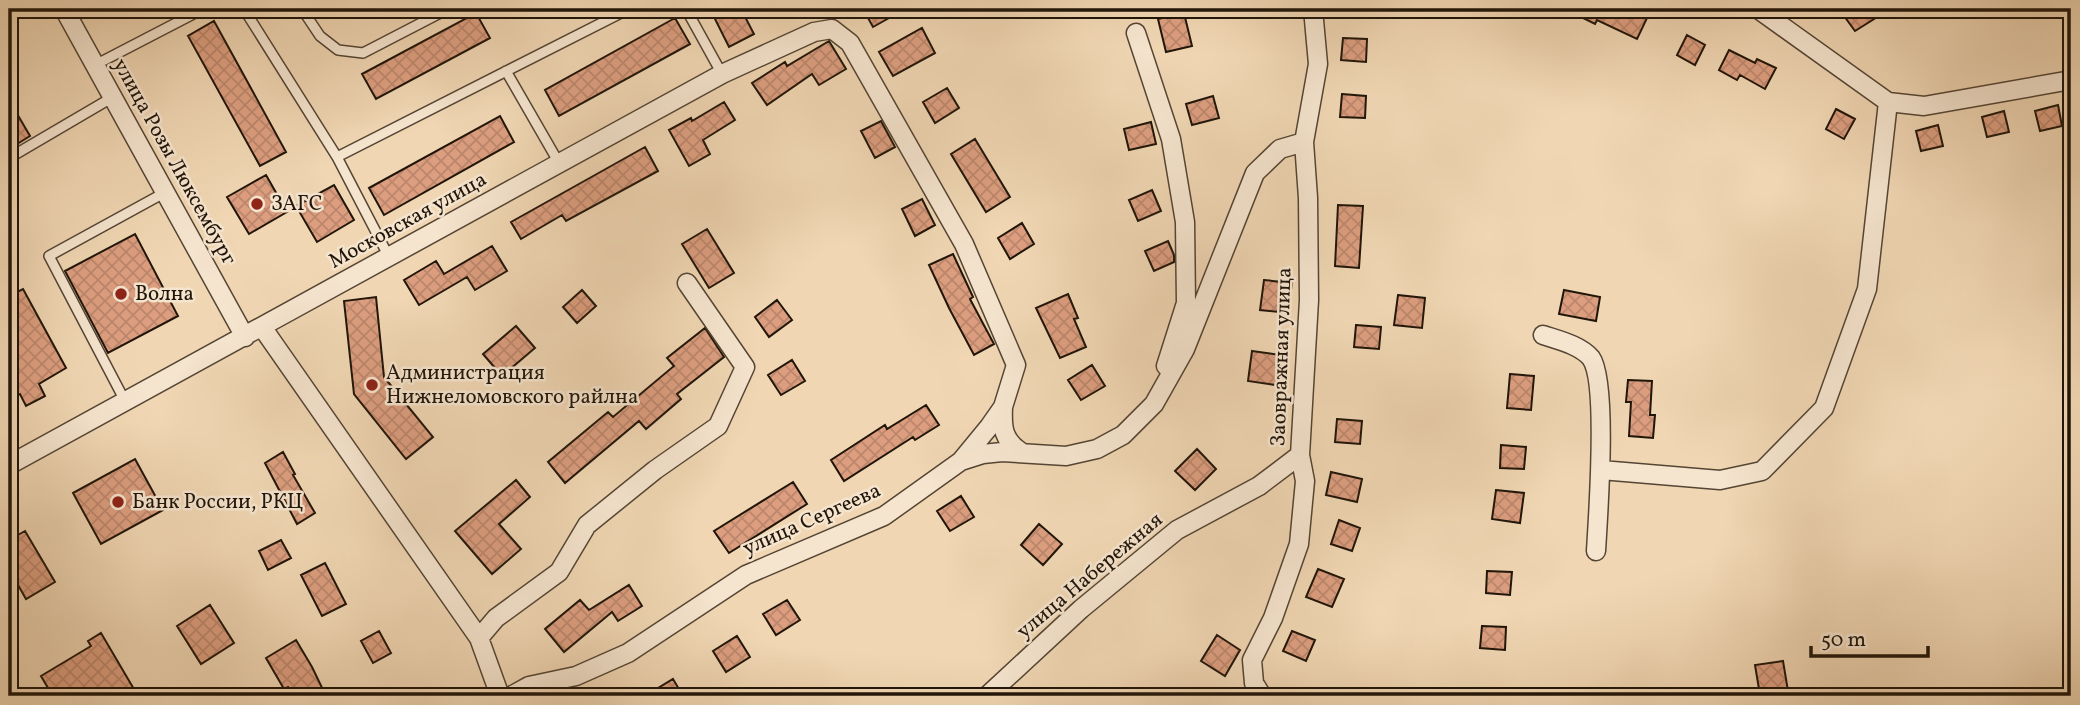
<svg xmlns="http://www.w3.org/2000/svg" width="2080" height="705" viewBox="0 0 2080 705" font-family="Vollkorn,serif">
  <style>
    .building { fill: url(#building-cross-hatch); stroke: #201509; stroke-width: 2 }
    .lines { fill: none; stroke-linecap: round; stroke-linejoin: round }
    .lane-casing { stroke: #544534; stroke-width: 12 }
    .street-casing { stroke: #544534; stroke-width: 21 }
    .lane { stroke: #f5e4ce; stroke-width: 9 }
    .street { stroke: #f5e4ce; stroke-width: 18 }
    .poi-dot { fill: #8f2418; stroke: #f5e4ce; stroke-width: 2.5 }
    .labels { text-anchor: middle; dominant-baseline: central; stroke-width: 5; stroke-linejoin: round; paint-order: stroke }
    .street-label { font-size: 21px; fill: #201509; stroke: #f5e4ce }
    .poi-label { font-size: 21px; fill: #201509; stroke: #f5e4ce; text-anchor: start }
  </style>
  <defs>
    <pattern id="building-cross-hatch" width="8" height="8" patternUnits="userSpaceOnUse" patternTransform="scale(1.75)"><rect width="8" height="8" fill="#dc9e7f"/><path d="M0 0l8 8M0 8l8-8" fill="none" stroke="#bc876c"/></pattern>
  </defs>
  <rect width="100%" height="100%" fill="#f0d6b3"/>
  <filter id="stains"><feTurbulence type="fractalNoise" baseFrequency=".00286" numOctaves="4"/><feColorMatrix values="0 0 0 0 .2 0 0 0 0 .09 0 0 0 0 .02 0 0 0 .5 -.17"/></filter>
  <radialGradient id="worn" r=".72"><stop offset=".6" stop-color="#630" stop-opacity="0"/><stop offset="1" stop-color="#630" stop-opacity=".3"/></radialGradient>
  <path class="building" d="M735 9H741L754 34 729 47 715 19Z
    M863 9H905L873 27Z
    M1565 9H1628L1647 18 1637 39 1597 20 1595 24Z
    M1839 9H1890L1855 31Z
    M476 13 490 38 376 99 362 74Z
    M1184 13 1192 46 1166 52 1158 19Z
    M675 18 690 44 559 116 545 90Z
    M214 21 286 152 260 166 188 36Z
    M922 28 935 53 893 76 879 52Z
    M1687 35 1705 45 1695 65 1677 55Z
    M1343 38 1367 39 1366 62 1341 60Z
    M829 41 846 69 819 85 812 74 767 105 752 83 785 62 787 66Z
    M1729 50 1755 63 1757 59 1776 68 1765 89 1740 75 1737 80 1719 70Z
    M947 88 959 108 935 123 923 102Z
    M1342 94 1366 96 1365 118 1340 117Z
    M1213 96 1219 118 1192 125 1186 104Z
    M9 100 30 136 9 149Z
    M724 102 735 120 703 140 710 154 689 166 669 130 691 118 692 121Z
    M2058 105 2062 126 2040 131 2035 111Z
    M1836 109 1855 119 1844 139 1826 129Z
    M2004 111 2009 132 1987 137 1982 117Z
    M500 116 514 142 384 215 369 188Z
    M881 121 895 147 875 158 861 131Z
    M1151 122 1156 144 1129 150 1124 129Z
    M1938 125 1943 146 1921 151 1916 131Z
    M975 139 1010 197 986 212 951 154Z
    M645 147 658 171 566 221 562 215 521 239 511 222Z
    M266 175 287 212 249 234 227 197Z
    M334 185 354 220 317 242 296 206Z
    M1152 190 1161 211 1138 221 1129 200Z
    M922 199 935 225 915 236 902 209Z
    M1338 205 1363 206 1359 268 1335 266Z
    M1022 223 1034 244 1010 259 998 238Z
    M707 229 734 273 709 288 682 244Z
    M135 234 178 316 108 353 65 271Z
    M1168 241 1174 255V262L1154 271 1145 251Z
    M492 246 507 271 475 290 467 277 419 305 404 280 436 261 444 274Z
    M953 254 973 297 970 299 994 344 974 355 949 308 929 265Z
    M1264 280 1292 283 1288 313 1260 310Z
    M23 289 66 368 39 384 45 396 26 406 20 394 9 400V296Z
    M582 290 596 306 577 323 563 307Z
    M1564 290 1600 297 1596 321 1559 314Z
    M1068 294 1078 318 1074 319 1086 347 1060 358 1036 308Z
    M1398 295 1425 298 1422 328 1394 325Z
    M376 297 384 377 433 437 406 459 354 394 344 301Z
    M777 300 792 320 769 337 755 317Z
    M1356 325 1381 327 1379 349 1354 347Z
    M516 326 535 348 502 376 483 354Z
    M705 328 724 357 677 394 681 399 646 429 639 421 565 483 548 462 608 412 613 417 674 366 667 358Z
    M1252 351 1280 355 1276 385 1248 381Z
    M792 360 805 381 781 395 768 375Z
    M1092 365 1105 386 1081 400 1068 380Z
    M1510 374 1534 376 1531 410 1507 408Z
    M1628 380 1652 381 1650 415H1655L1653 438 1629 436 1631 402H1626Z
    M926 405 939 425 915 440 913 437 844 481 831 460 885 425 887 429Z
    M1337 419 1362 421 1360 444 1335 442Z
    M1501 445 1526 447 1524 469 1500 468Z
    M1197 449 1216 469 1195 490 1175 471Z
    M283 452 295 474 293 475 315 513 297 524 265 463Z
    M135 459 163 510 101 544 73 493Z
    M1331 472 1362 479 1357 502 1326 495Z
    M516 480 530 497 499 524 521 549 492 574 455 531Z
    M793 482 807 504 729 553 714 531Z
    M1496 490 1524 493 1520 523 1492 519Z
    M961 496 974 517 950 531 937 511Z
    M1339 520 1360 528 1352 551 1331 544Z
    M1039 524 1062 544 1043 565 1021 545Z
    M25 531 55 582 26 599 9 569V540Z
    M281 540 291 558 268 570 259 551Z
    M325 563 346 604 322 616 301 575Z
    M1318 569 1344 579 1332 607 1306 597Z
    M1487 571 1512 572 1510 595 1486 593Z
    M629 585 642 606 618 621 612 612 564 652 545 629 580 600 589 610Z
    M787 600 800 620 776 635 763 614Z
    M210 605 234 643 201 664 177 626Z
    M1482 626 1506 627 1505 650 1480 648Z
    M379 631 391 653 373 663 361 641Z
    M1292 631 1315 640 1306 661 1283 651Z
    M101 633 138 696H34L48 688 41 676 91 646 88 641Z
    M1217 635 1240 650 1225 676 1201 661Z
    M737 636 750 657 726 672 713 651Z
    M296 640 312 667 326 696H292L288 687 284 689 266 658Z
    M1783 661 1788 691 1760 695 1755 665Z
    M673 679 683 696H645Z"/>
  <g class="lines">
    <defs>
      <path id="lane" d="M244 9 337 157 629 9
        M298 9 306 15 320 36 338 50 363 53 448 9
        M686 9 722 74
        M95 65 203 9
        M506 71 559 163
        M337 157 389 257
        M9 158 113 97
        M125 401 49 256 164 193
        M539 689 567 696"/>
      <path id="street" d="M64 9 245 337
        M1758 9 1888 102 1924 106 2071 80
        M1136 33 1171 139 1185 222 1186 303 1166 366
        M262 327 479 638
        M1543 335C1558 340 1580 345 1591 358 1608 382 1598 517 1596 551
        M1003 407C1002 428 1003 440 1021 452
        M9 465 722 74 814 32 832 29 850 43 964 244 1016 365 1003 407 989 427 961 461
        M1601 470 1720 480 1762 471 1824 408 1867 289 1888 102
        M500 696 479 638 496 618 559 572 587 525 655 470 718 426 745 367 687 283
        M511 696 529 686 576 676 628 653 746 575 884 516 961 461 983 454 1002 452 1066 456 1097 449 1123 435 1154 404 1185 349 1255 173 1280 149 1304 142
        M987 696 1081 609 1177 530 1259 486 1300 455
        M1262 696 1254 683 1252 660 1273 618 1299 544 1305 481 1300 455 1309 300 1308 198 1304 142 1318 64 1313 9"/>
    </defs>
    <use href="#lane" class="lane-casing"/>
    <use href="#street" class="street-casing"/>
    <use href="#lane" class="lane"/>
    <use href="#street" class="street"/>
  </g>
  <g class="poi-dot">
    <circle cx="257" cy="204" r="7"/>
    <circle cx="121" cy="294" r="7"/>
    <circle cx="372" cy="385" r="7"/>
    <circle cx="118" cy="502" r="7"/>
  </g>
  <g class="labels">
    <g class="street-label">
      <text transform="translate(174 162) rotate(61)">улица Розы Люксембург</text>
      <text transform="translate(408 221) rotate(-29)">Московская улица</text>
      <text transform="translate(1282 357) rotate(-88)">Заовражная улица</text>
      <text transform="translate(812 520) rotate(-24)">улица Сергеева</text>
      <text transform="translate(1090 576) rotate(-40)">улица Набережная</text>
    </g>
    <g class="poi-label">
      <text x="271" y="204">ЗАГС</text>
      <text x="135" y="294">Волна</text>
      <text x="386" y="373">Администрация<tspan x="386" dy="24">Нижнеломовского райлна</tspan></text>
      <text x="132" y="502">Банк России, РКЦ</text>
    </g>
  </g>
  <rect width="2080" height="705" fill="none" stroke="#f0d6b3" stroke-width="35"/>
  <rect x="10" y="10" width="2059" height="684" fill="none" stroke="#201509" stroke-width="3.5"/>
  <rect x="18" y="18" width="2045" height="670" fill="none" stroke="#201509" stroke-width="2"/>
  <path d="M1811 646v10h117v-10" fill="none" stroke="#201509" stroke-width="3.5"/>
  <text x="1821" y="646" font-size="21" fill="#201509" stroke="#f5e4ce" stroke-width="5" paint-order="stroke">50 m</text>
  <rect width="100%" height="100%" filter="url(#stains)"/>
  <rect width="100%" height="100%" fill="url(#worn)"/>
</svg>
